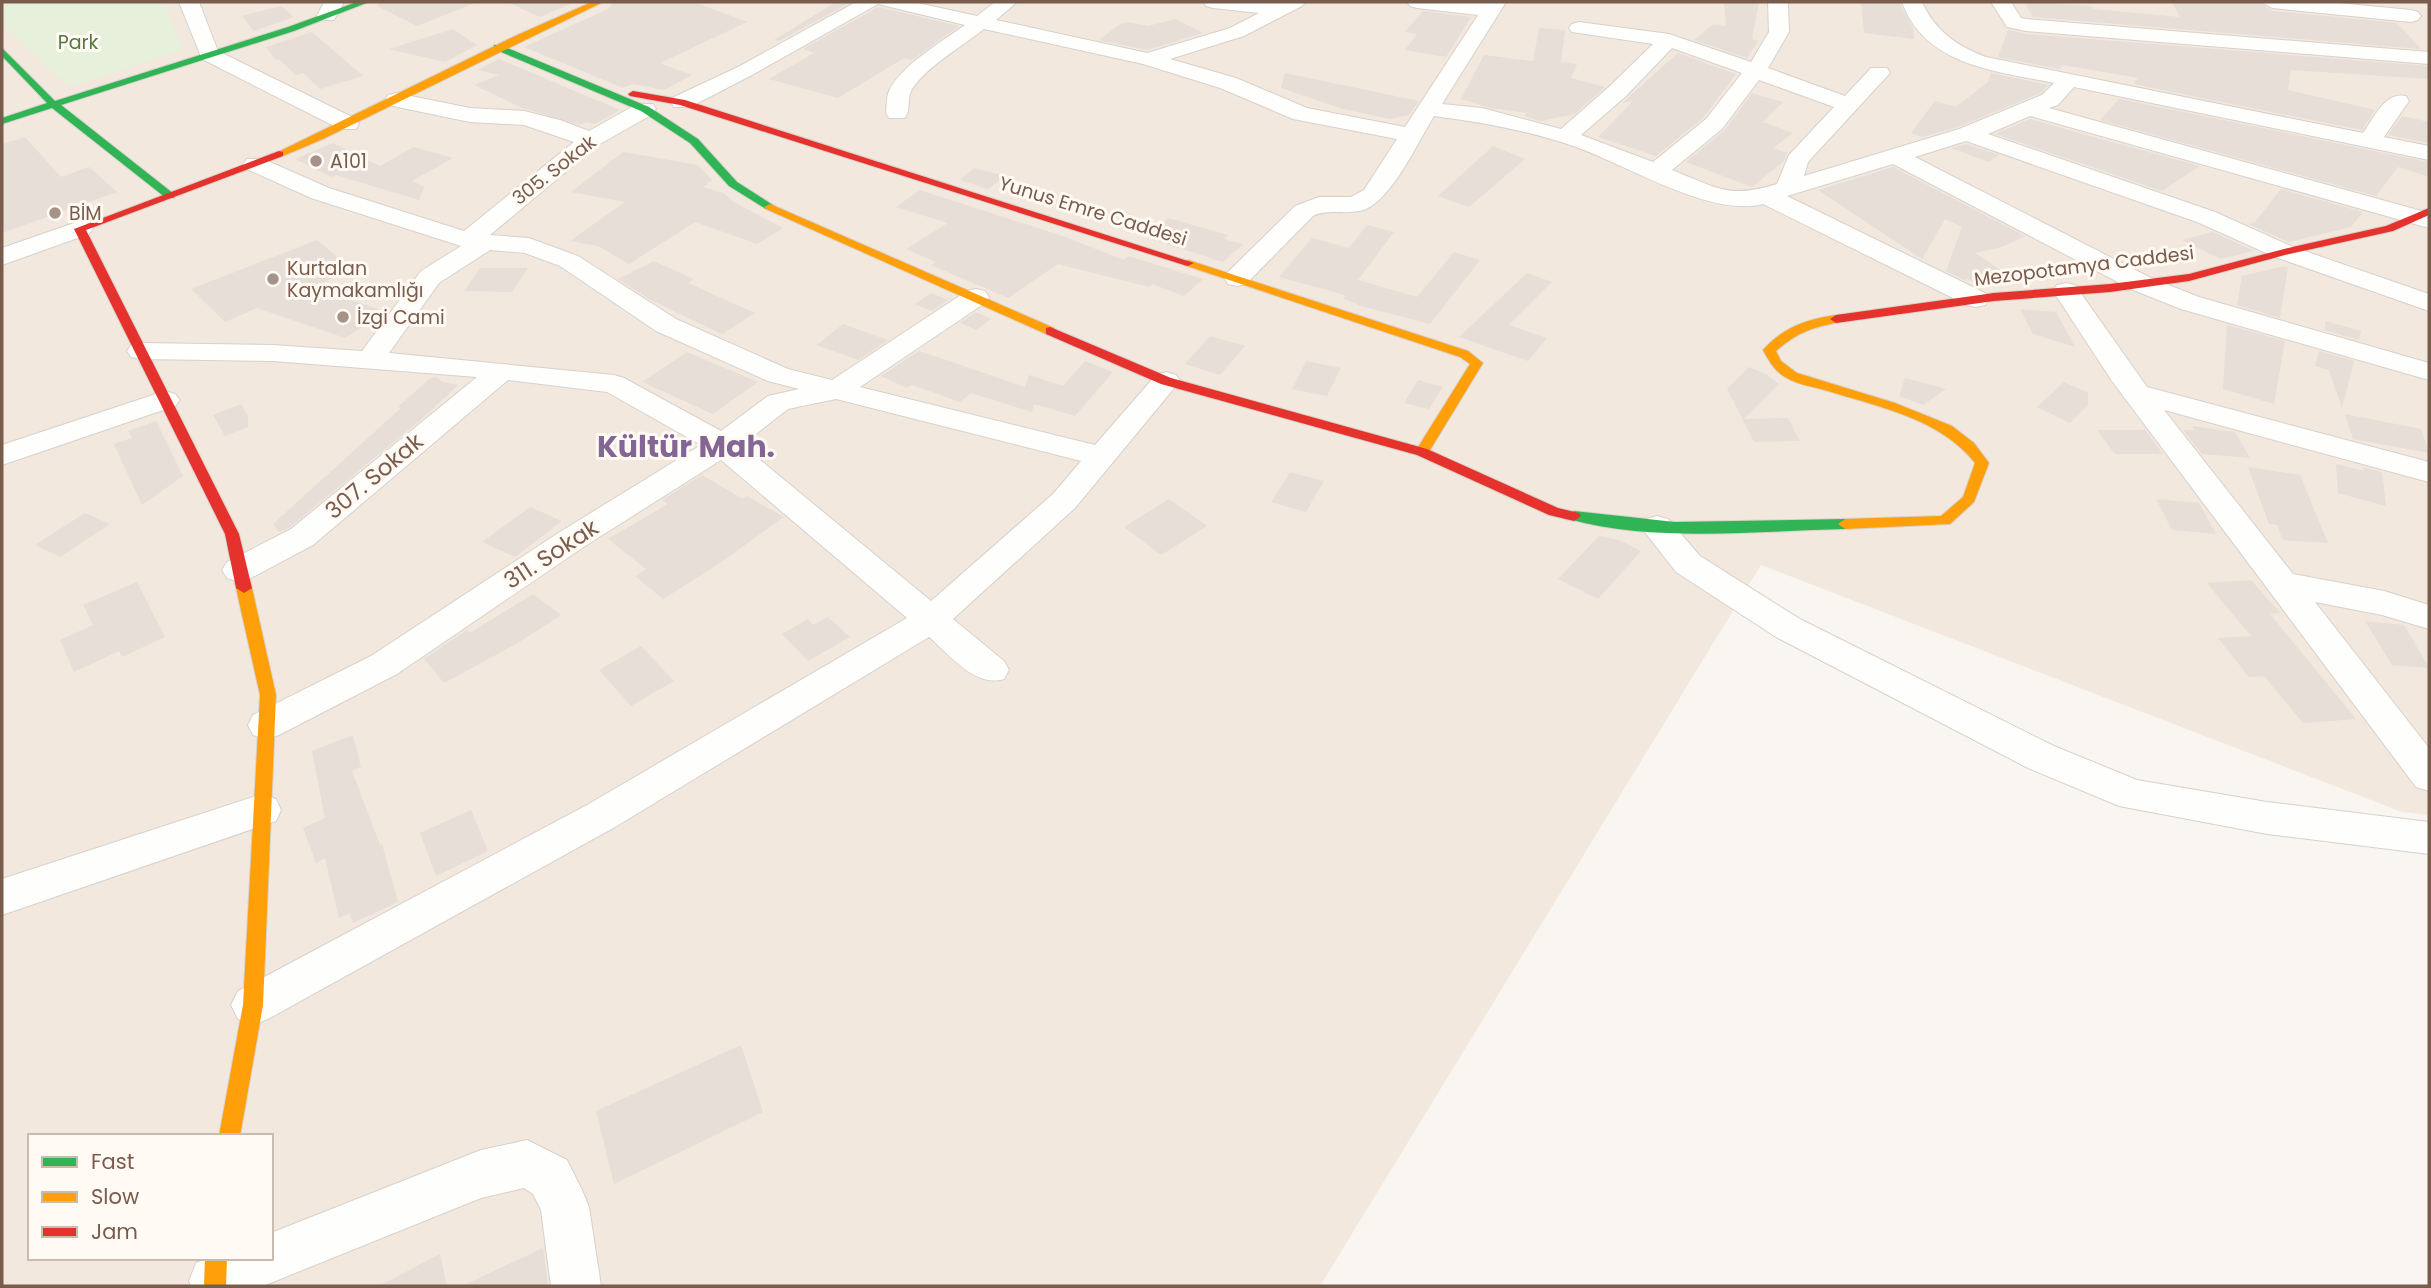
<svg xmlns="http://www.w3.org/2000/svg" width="2431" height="1288" viewBox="0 0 2431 1288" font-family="Poppins,sans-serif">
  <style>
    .residential { fill: #f2e8de; fill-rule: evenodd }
    .green { fill: #e7f0db }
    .building { fill: #e6ded7 }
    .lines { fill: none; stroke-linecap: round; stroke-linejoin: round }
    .street-casing { stroke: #d7d1cb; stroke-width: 2 }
    .fast-casing { stroke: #d9d2cb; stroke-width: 2 }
    .slow-casing { stroke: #d9d2cb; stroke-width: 2 }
    .jam-casing { stroke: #d9d2cb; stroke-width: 2 }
    .street { fill: #fefefd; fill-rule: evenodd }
    .fast { fill: #30b455; fill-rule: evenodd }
    .slow { fill: #ff9f0a; fill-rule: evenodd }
    .jam { fill: #e5322d; fill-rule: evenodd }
    .poi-dot { fill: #a69286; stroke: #fffaf3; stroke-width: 2.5 }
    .labels { text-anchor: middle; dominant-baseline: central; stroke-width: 6; stroke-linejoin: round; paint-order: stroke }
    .far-park-label { font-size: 19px; fill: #537a41; stroke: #fffaf3 }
    .far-poi-label { font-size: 19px; fill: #7a5c4d; stroke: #fffaf3; text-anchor: start }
    .far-street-label { font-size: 19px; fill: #7a5c4d; stroke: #fffaf3 }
    .street-label { font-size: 23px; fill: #7a5c4d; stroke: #fffaf3 }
    .district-label { font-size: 30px; font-weight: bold; fill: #846695; stroke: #fffaf3 }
  </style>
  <rect width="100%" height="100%" fill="#f9f5f0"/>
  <path class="residential" d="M2 2H2429V815L2402 812 1761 565 1320 1286H2ZM30 1136H271V1258H30Z"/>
  <path class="green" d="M2 2H164L183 49 70 87 2 25Z"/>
  <path class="building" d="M379 2H475V3L417 26 377 6Z
    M507 2H575L540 17Z
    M613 2H694L747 22 660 63 692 75 664 90 633 84 623 88 524 47 608 9Z
    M836 2H851L779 41 774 40Z
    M1724 2H1759L1752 39 1758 41 1747 58 1694 40 1712 25 1726 26Z
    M1861 2H1899L1913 28 1914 39 1864 33Z
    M2024 2 2091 6 2093 9 2180 17 2172 2H2260L2272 11 2397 23 2421 49 2033 17Z
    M281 6 294 17 254 31 242 16Z
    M878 7 959 26 912 60 904 58 838 98 769 79 814 53 803 49Z
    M1423 11 1471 17 1446 57 1405 50 1417 34 1405 32Z
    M1175 19 1203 33 1147 50 1099 40 1120 24 1128 22 1148 26Z
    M1539 28 1565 30 1561 62 1577 64 1571 78 1605 87 1575 114 1541 121 1524 116 1527 113 1491 108 1461 99 1484 55 1533 61Z
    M453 29 477 45 445 62 389 49Z
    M2008 30 2026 34 2429 66V79L2291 70 2288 90 2375 110 2362 130 2133 84 2138 78 2063 65 2060 69 1998 57Z
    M312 32 363 76 320 89 303 73 296 75 279 59 276 60 266 47Z
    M1678 53 1736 74 1704 117 1656 156 1598 137 1633 101 1622 103Z
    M499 59 620 110 595 124 586 122 580 125 522 108 474 85 499 75 478 70Z
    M1285 73 1419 101 1409 115 1390 119 1343 109 1281 88Z
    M1991 73 2049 85 2041 93 1958 127 1922 137 1911 133 1935 101 1956 107 1988 82Z
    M1752 93 1783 102 1763 122 1793 133 1773 148 1787 153 1784 161 1752 187 1686 162 1724 131Z
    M2119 99 2429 162V177L2398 167 2376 196 2100 120Z
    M2402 116 2429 122V143L2388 135Z
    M2030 119 2086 135 2200 166 2162 191 1995 134Z
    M25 137 61 177 89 167 117 192 2 233V144Z
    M333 143 380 166 414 147 453 158 412 181 424 187 419 200 336 175 331 177 295 159Z
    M1966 144 1999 155 1989 162 1951 148Z
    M1493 146 1525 159 1469 207 1438 196Z
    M623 152 698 165 712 180 703 187 724 193 732 201 783 228 757 244 695 222 629 264 598 246 570 241 625 202 571 192Z
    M1893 167 2025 236 2002 247 1975 253 2015 280 1980 287 1967 278 1964 280 1946 271 1962 227 1945 219 1922 259 1818 190Z
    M974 168 1005 176 988 189 960 180Z
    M2281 189 2363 212 2351 227 2289 242 2248 224 2255 222Z
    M920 190 1065 237 1124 260 1128 256 1203 279 1184 296 1152 284 1150 287 1058 264 1008 298 931 265 936 262 906 249 948 223 896 207Z
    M1168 218 1228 235 1224 239 1243 244 1223 262 1147 238Z
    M1367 225 1394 232 1358 280 1417 297 1454 252 1480 260 1430 324 1357 305 1356 303 1344 299 1345 295 1279 277 1312 238 1349 248Z
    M2213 232 2254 251 2220 259 2182 240Z
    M317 240 353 270 311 287 387 312 345 338 257 308 225 322 191 289Z
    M654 261 694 279 688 283 755 313 722 334 651 300 618 279Z
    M2284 266 2288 267 2280 318 2237 305 2242 276Z
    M480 268H528L512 292 464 291Z
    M1527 273 1552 282 1509 325 1547 338 1528 361 1459 337Z
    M931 293 948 300 932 311 915 304Z
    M2020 309 2056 312 2075 347 2033 334Z
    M976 312 991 319 976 330 960 323Z
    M2326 321 2361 331 2359 340 2324 330Z
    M843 324 888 340 858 360 817 345Z
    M2227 325 2285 341 2274 404 2223 389Z
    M1210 336 1245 346 1220 375 1185 364Z
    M919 351 1025 387 1029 375 1063 386 1085 361 1113 372 1075 416 1034 404 1032 412 971 393 960 402 912 385 907 388 881 376Z
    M2319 351 2354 361 2342 408 2329 370 2315 366Z
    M687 352 758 382 713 414 642 382Z
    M1306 361 1341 368 1327 396 1292 389Z
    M1749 367 1766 374 1779 384 1744 419 1788 418 1800 441 1754 442 1727 389Z
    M436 376 442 382 458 385 423 418 290 527 279 532 273 524 401 408 398 407 428 380Z
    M1905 378 1946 389 1923 405 1899 396Z
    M1418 380 1443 387 1429 409 1404 403Z
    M2064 382 2088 393V405L2070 423 2037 407Z
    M241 404 248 416V427L225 436 213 415Z
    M2345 414 2421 429 2429 453 2353 439Z
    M156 421 183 476 142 505 114 444 132 438 128 431Z
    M2192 426 2235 432 2250 458 2202 454 2183 430H2194Z
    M2097 430H2145L2163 454H2115Z
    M2336 464 2364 471 2363 467 2382 472 2386 506 2338 493Z
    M2248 467 2300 475 2328 543 2283 540 2277 525 2269 524Z
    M1290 472 1324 481 1306 512 1271 502Z
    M702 475 743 499 747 496 784 517 717 565 663 599 635 576 646 569 608 539 668 504 662 500Z
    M1169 499 1207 526 1161 555 1124 527Z
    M2156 499 2199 503 2216 534 2172 530Z
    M530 507 562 521 515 557 482 542Z
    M85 513 110 524 60 557 35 545Z
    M1599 536 1619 540 1641 551 1598 599 1558 579Z
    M2251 580 2280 613 2270 614 2356 719 2303 723 2264 676 2249 677 2218 638 2251 636 2207 583Z
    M137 582 165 637 122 657 119 651 74 672 60 640 93 625 83 605Z
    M533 594 561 615 516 644 444 683 424 659 464 632 467 630 470 633Z
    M828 617 850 637 808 661 782 634 808 619 813 625Z
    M2365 621 2404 625 2429 668 2392 665Z
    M641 646 674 681 631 706 599 670Z
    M353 735 361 767 352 771 380 845 382 844 398 902 353 923 350 913 339 918 325 858 316 863 303 828 325 818 312 751Z
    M471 810 488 851 436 876 420 833Z
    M741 1045 763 1112 614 1184 596 1111Z
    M543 1248 548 1286H462Z
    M440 1254 447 1286H379Z"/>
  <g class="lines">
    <defs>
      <path id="street" d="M179 2H199L218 51 356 119 359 124 356 129H340L202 59Z
        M324 2H344L334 20H320L317 16Z
        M856 2H913L977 16 995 2H1017L996 20 1147 53 1230 28 1259 13 1213 8 1206 6 1203 2H1305L1302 6 1244 36 1170 59 1236 78 1307 108 1405 127 1478 15 1417 8 1410 6 1407 2H1506L1442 104 1482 108 1561 129 1610 86 1653 44 1572 32 1569 28 1572 24 1579 22 1669 34 1751 62 1769 32 1768 2H1788L1789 32 1768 68 1845 96 1871 68H1887L1890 73 1808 162 1804 176 1959 129 2042 95 2054 83C1996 71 1925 66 1902 2H1922C1935 31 1957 46 1986 57L2363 133C2374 118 2385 91 2406 96L2409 101 2384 137 2429 146V160L2074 87 2058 105 2049 108 2429 213V228L2030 116 1988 134 2215 212 2293 247 2429 294V311L2275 257 2197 222 1966 141 1915 157 2151 278 2199 297 2429 363V380L2181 309 2133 290 1893 164 1787 196 1985 293 1989 299 1985 305 1976 307 1967 305 1763 204C1711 218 1627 165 1576 147 1530 131 1482 122 1434 116 1418 142 1393 197 1366 209 1349 216 1329 208 1313 216L1246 284 1237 286 1228 284 1224 278 1228 272 1295 206 1319 197H1351L1364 190 1397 139 1293 119 1220 88 1143 64 984 29C963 46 924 68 911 91 907 99 911 109 905 118H889L886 113C887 106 886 97 889 91 900 66 943 41 965 25L878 4 752 75 690 107H674L671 102 674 97 738 67ZM1672 48 1742 73 1706 119 1653 162 1581 135 1626 96ZM1759 80 1834 107 1789 155 1777 184C1728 199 1718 188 1672 170L1722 129Z
        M1991 2H2011L2021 18 2026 19 2429 52V64L2026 31 2007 27Z
        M2262 2H2328L2411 10 2418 12 2421 16 2418 20 2411 22 2272 8Z
        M396 93 470 108 524 111 560 120 589 131 637 104H653L656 109 653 114 598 145 490 235 529 238 578 256 676 319 788 369 832 380 967 291 976 289 985 291 989 297 985 303 860 387 1095 445 1156 375 1166 372 1176 375 1180 381 1075 508 953 619 1004 661 1009 670 1004 679C975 688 950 655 929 637L615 827 268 1019 253 1025 238 1019 231 1005 238 991 587 805 907 618 721 460 582 548 397 674 279 735 266 739 253 735 248 725 253 715 371 656 560 532 701 445 607 392 508 380 313 545 251 578 239 582 227 578 222 570 227 562 291 529 477 377 273 361 141 359 131 357 127 351 131 345 141 343 273 345 362 351 421 271 461 246 311 198 247 169 243 164 247 159H263L329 188 464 231 574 142 524 125 470 122 388 105 385 100 388 95ZM490 250 525 253 560 266 656 331 768 381 799 389 768 396 721 431 624 378 614 375 389 353 439 283ZM836 399 1081 461 1053 494 931 601 742 445 788 409Z
        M80 221 89 224 93 229 89 234 2 265V248Z
        M2066 283 2075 285 2147 387 2429 462V482L2164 410 2293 574 2384 591 2429 605V629L2382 615 2315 602 2429 748V791L2416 787 2112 381 2053 291 2057 285Z
        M165 391 175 394 180 400 175 406 2 465V445Z
        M1657 516 1668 519 1700 556 1800 619 2054 746 2137 780 2267 802 2429 822V854L2267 834 2119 806 2028 768 1776 637 1676 572 1641 527 1646 519Z
        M262 794 276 799 281 810 276 821 2 915V879Z
        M527 1140 567 1160 582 1190 589 1207 601 1286H551L541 1210 533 1194 524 1188 481 1198 263 1286H191L189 1281 196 1263 208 1258H271V1233L481 1150Z"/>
      <path id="fast" d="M357 2H369L294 31 61 105 174 194V198H166L52 108 2 124V118L47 103 2 56V48L55 101 288 27Z
        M494 45H500L649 107 698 139 737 182 776 207 766 209 729 186 690 143 641 111 494 49Z
        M1574 511 1675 522 1845 519 1852 524 1845 529C1757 531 1654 543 1569 519L1567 516Z"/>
      <path id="slow" d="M592 2H603L323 139 283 156 274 154 515 36Z
        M770 204 1054 328 1056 331 1054 334H1046L766 209 764 207Z
        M1188 260 1468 351 1483 363 1427 455H1417L1415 452 1470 364 1460 357 1184 265 1182 263Z
        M1836 315 1840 316V322C1812 328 1799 331 1776 351L1781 361 1797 373 1895 403 1952 426 1974 443 1989 463 1974 502 1950 524 1845 529 1838 524 1845 519 1941 516 1963 497 1975 463C1941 419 1879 407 1828 391 1815 387 1798 385 1787 378 1775 372 1769 361 1763 350 1782 328 1807 319 1836 315Z
        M244 583 252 588 276 695 263 1005 240 1136H219L243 1005 260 695 236 588Z
        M205 1258H227L226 1286H204Z"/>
      <path id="jam" d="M633 91 685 100 1194 263 1188 266 1184 265 680 105 630 96 628 94Z
        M279 151 283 152V156L86 230 239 534 252 588 244 593 236 588 225 534 74 229Z
        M2429 208V215L2393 231 2285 255 2189 281 2110 292 1994 301 1836 323 1830 319 1836 315 1994 293 2110 284 2189 274 2284 249 2386 226Z
        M1050 327 1171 378 1427 449 1558 508 1579 513 1581 516 1574 521 1549 515 1417 455 1161 384 1046 334V328Z"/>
    </defs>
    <use href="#street" class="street-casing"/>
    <use href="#fast" class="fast-casing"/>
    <use href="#slow" class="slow-casing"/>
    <use href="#jam" class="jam-casing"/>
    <use href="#street" class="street"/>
    <use href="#fast" class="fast"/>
    <use href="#slow" class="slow"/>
    <use href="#jam" class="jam"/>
  </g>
  <g class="poi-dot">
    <circle cx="316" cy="161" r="7"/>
    <circle cx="55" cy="213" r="7"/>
    <circle cx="273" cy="279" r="7"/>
    <circle cx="343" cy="317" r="7"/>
  </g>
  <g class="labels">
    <g class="far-park-label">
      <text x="78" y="42">Park</text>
    </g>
    <g class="far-poi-label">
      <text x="330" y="161">A101</text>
      <text x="69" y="213">BİM</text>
      <text x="287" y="268">Kurtalan<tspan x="287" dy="22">Kaymakamlığı</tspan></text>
      <text x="357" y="317">İzgi Cami</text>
    </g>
    <g class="far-street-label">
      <text transform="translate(554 170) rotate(-38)">305. Sokak</text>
      <text transform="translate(1093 211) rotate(17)">Yunus Emre Caddesi</text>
      <text transform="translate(2084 266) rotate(-7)">Mezopotamya Caddesi</text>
    </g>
    <g class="street-label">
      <text transform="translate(374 476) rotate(-40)">307. Sokak</text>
      <text transform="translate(551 554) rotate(-33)">311. Sokak</text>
    </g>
    <g class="district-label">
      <text x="686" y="446">Kültür Mah.</text>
    </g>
  </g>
  <rect width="2431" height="1288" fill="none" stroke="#7a5c4d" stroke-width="7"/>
  <rect x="28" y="1134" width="245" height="126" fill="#fffaf3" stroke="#cabbb1" stroke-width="2"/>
  <rect x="42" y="1157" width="35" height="10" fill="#30b455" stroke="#cabbb1" stroke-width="2"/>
  <text x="91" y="1169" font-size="21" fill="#7a5c4d">Fast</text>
  <rect x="42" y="1192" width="35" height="10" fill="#ff9f0a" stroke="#cabbb1" stroke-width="2"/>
  <text x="91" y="1204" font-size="21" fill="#7a5c4d">Slow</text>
  <rect x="42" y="1227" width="35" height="10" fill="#e5322d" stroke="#cabbb1" stroke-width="2"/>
  <text x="91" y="1239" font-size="21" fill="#7a5c4d">Jam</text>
</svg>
